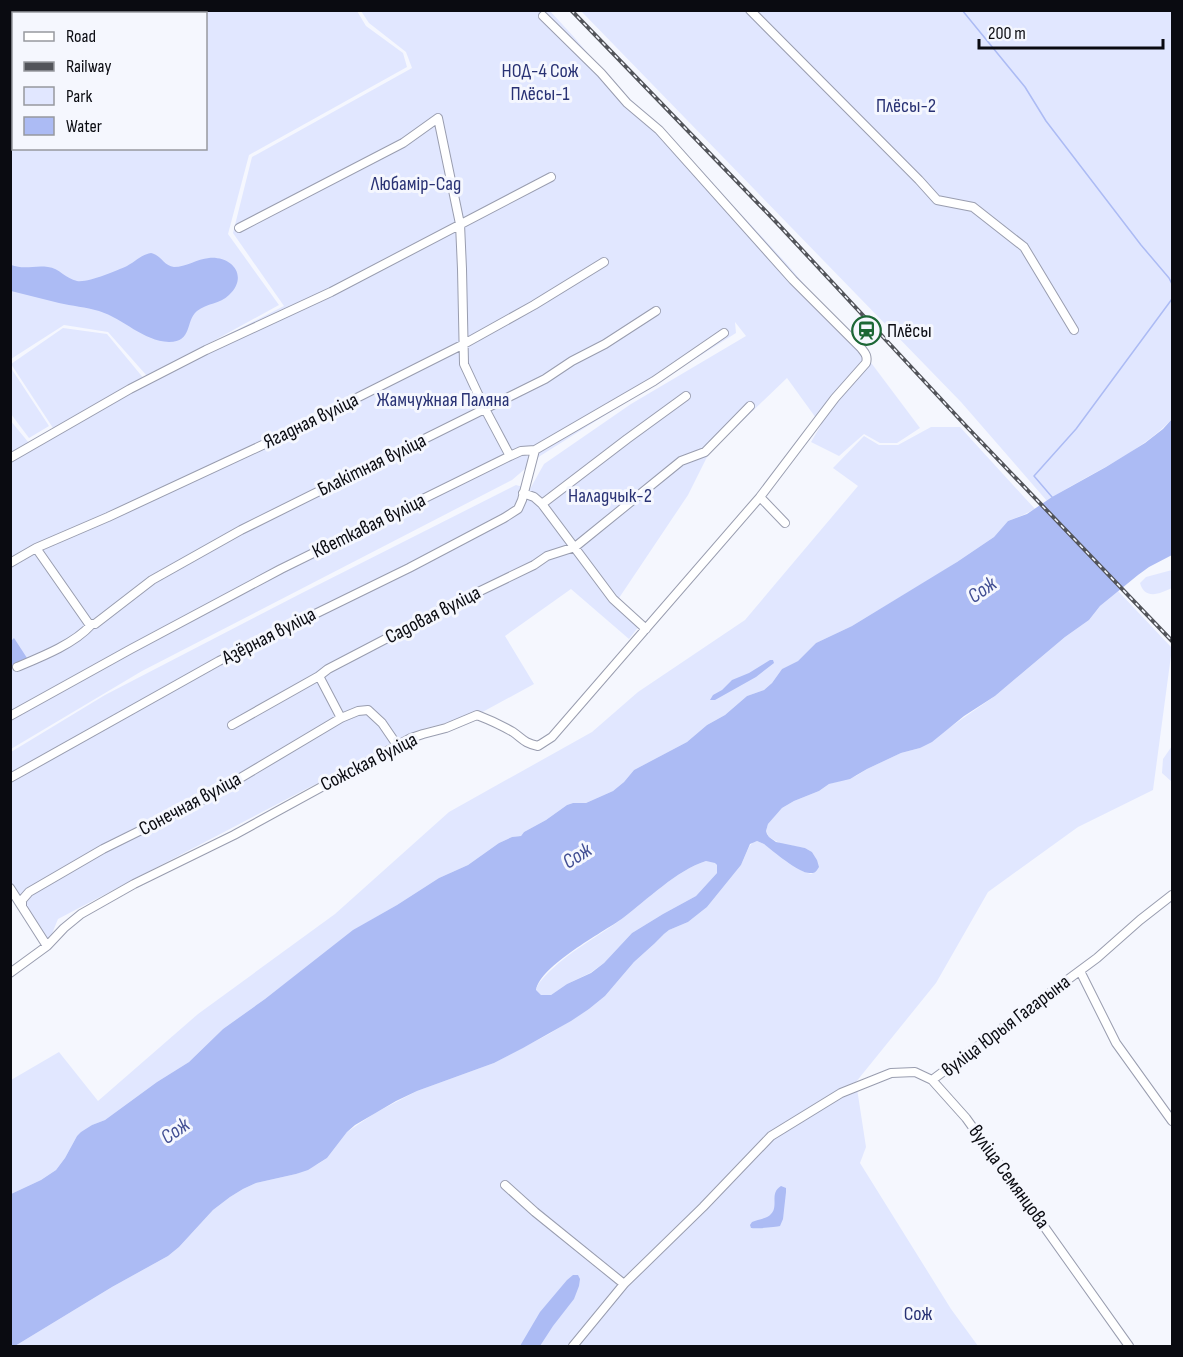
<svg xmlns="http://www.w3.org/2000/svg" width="1183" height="1357" viewBox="0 0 1183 1357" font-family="'Sofia Sans Condensed',sans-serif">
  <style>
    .green { fill: #e1e7ff; fill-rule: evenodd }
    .water { fill: #acbbf4; fill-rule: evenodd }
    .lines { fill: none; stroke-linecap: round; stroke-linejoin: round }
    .stream { stroke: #acbbf4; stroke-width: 1.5 }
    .minor-casing { stroke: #999daf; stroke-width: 10 }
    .minor { stroke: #fff; stroke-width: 8 }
    .rail-casing { stroke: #52545a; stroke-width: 4 }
    .rail { stroke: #f5f7fe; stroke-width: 1.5; stroke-dasharray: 4.5; stroke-linecap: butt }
    .labels { text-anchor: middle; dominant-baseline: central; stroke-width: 6; stroke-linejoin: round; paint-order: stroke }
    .park-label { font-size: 20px; fill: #293274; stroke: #f5f7fe }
    .poi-label { font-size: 20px; fill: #0a0b11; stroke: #f5f7fe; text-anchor: start }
    .street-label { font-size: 20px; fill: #0a0b11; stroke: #f5f7fe }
    .water-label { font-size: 21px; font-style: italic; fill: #414e93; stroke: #f5f7fe }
  </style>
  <rect width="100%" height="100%" fill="#f5f7fe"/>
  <path class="green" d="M549 10 574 37 629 102 662 128 786 263 872 364 920 428 897 443H880L864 434 839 456 811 442 821 425 787 378 709 453 688 495 619 598 643 621 629 639 571 589 505 636 534 684 477 715 426 728 397 745 308 788 58 919 47 946 11 891V752L105 695 300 594 516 485 530 489 544 464 631 404 746 336 735 322 736 333 540 456 512 480 142 671 11 749 10 420 29 443 53 428 11 364 63 328 107 334 145 380 166 366 147 376 108 332 64 325 11 359V11H357L366 26 403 53 407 67 249 155 228 234 279 305 197 350 284 306 233 233 252 157 412 68 406 52 369 23 361 11ZM14 14H206V148H14Z
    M581 11H1172V419C1138 455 1089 473 1047 501L961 402Z
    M11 368 49 426 29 438 11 414Z
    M931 427H960L1035 509 1023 515 1008 521 994 537 948 568 852 626 816 643 798 661 782 669 772 683 764 690 747 696 725 715 707 725 687 742 634 770 624 782 613 791 586 803H573L567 805 546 820 524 832 521 836 512 837 499 843 468 865 439 878 397 905 359 927 265 999 223 1029 189 1062 157 1082 105 1120 92 1125 77 1136 65 1158 56 1170 41 1180 11 1194V1080L59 1052 98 1101 198 1014 335 914 449 812 592 732 638 692 745 620 858 486 833 468 864 436 879 445H898Z
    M1172 570V588C1161 593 1145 601 1140 583L1146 577Z
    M1118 591 1172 648 1153 790 1078 827 988 892 936 983 856 1082 866 1147 860 1163 951 1309 978 1346H15L112 1287 168 1256 179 1247 213 1210 230 1197 243 1189 256 1183 296 1174 318 1164 327 1158 347 1132 375 1113 417 1091 494 1063 549 1034 589 1009 605 996 634 962 654 944 664 934 669 930 688 922 707 907 741 865 749 847 753 842 757 841 764 844 802 871 811 874 815 872 817 860 812 852 805 848 781 844 769 837 766 831 768 824 782 808 794 801 819 791 829 784 856 776 867 769 901 753 920 748 995 696 1065 637 1089 620 1100 606Z
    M1172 746V782L1162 773 1163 759Z
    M706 861 715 862 717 865V873L696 896 663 914 632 933 604 963 590 973 567 984 551 995 541 996 536 991C537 984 541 981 545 976 570 950 595 939 623 918 647 900 677 870 706 861Z"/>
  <path class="water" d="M151 253C161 255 164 266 174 267 186 267 197 259 209 258 232 256 249 276 229 295 220 304 207 303 197 311 185 321 193 342 169 342 143 341 124 319 99 311 86 307 72 306 59 303 43 299 27 295 11 291V265C25 270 34 265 48 267 59 268 66 279 77 281 88 283 116 271 127 266 136 261 141 255 151 253Z
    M1172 419V555L1149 567 1138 575 1100 606 1089 620 1065 637 995 696 964 716 932 742 920 748 901 753 867 769 850 779 829 784 819 791 794 801 782 808 768 824 766 831 767 834 769 837 776 842 805 848 812 852 817 860 819 867C816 871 816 873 811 873 801 875 773 851 764 844L757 841 750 844 741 865 707 907 688 922 669 930 664 934 654 944 634 962 605 996 589 1009 571 1021 523 1048 494 1063 417 1091 396 1101 355 1125 347 1132 327 1158 308 1170 296 1174 256 1183 243 1189 230 1197 213 1210 179 1247 168 1256 112 1287 15 1346H11V1194L41 1180 56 1170 65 1158 77 1136 81 1132 92 1125 105 1120 157 1082 189 1062 223 1029 265 999 353 930 397 905 439 878 468 865 499 843 512 837 521 836 524 832 546 820 567 805 573 803H586L613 791 624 782 634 770 687 742 707 725 725 715 747 696 764 690 772 683 782 669 798 661 816 643 852 626 957 562 994 537 1008 521 1027 514 1052 497 1106 467 1145 443 1163 429ZM706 861 715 863 717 865V873L696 896 663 914 632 933 604 963 591 973 567 984 551 995H541L536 990C541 965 602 933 623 918 647 900 677 870 706 861Z
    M14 638 27 658 12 666 11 663V641Z
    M770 660H773L774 663 756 677 715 700H710L713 695 722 690 732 680 749 673Z
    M781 1186 786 1188V1192L783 1219 780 1226C777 1227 755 1229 751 1228L750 1225 752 1222C758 1219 767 1219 771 1214 779 1206 769 1193 781 1186Z
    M573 1275H578L580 1279 579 1286 574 1299 553 1326 540 1346H520L540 1312 567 1280Z"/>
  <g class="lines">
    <path class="stream" d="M962 10 1025 87 1046 121 1141 245 1169 278 1172 284
      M1052 497 1034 476 1076 429 1172 299"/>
    <defs>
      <path id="minor" d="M750 10 919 180 937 200 973 207 1024 247 1074 330
        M239 228 403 143 438 118 460 224 462 269 464 364 485 409 510 456
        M10 458 130 389 206 350 331 292 551 177
        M523 493 534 497 542 504 613 599 646 629
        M760 497 785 523
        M542 504 627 439 686 396
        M36 548 89 624H95L152 580 241 530 545 379 572 361 605 344 656 311
        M10 563 36 548 108 517 269 442 464 344 534 305 604 262
        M17 667C41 657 74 644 91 625
        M10 716 131 649 281 569 510 456 521 451 535 450 654 381 724 333
        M341 718 319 676 328 669 445 608 534 565 547 556 575 547 681 461 705 452 750 406
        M232 725 319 676
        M10 778 219 661 409 568 504 518 518 509 522 500 535 450
        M10 888 47 946
        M22 906V900L29 892 103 849 210 796 341 718 358 711 368 710 382 723 397 745
        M1080 971 1116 1043 1172 1121
        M10 973 47 946 64 928 81 914 134 884 234 835 411 738 423 734 446 728 477 715C490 720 501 725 513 732 523 739 524 743 538 746L552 737 760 497 835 398 866 363C868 356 865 353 861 348L793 280 659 130 627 103 601 73 543 16
        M932 1080 1097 958 1140 920 1172 895
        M505 1185 535 1212 624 1284
        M573 1346 624 1284 703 1207 771 1136 841 1093 891 1073 915 1072 932 1080 966 1118 1038 1218 1129 1346"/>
    </defs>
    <use href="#minor" class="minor-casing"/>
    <use href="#minor" class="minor"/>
    <defs>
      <path id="rail" d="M571 10 777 223 966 426 1172 641"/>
    </defs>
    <use href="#rail" class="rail-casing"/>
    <use href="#rail" class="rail"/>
  </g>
  <defs>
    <symbol id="station-ring" viewBox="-11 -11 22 22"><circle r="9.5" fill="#f5f7fe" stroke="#1c6736" stroke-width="1.5"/><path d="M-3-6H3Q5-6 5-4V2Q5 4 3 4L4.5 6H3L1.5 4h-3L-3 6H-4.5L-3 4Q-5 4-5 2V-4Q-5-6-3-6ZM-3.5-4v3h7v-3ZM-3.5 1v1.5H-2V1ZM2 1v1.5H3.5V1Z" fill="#1c6736"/></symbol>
  </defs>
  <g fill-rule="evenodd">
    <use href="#station-ring" x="850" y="314" width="33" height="33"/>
  </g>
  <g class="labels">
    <g class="park-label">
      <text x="540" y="71">НОД-4 Сож<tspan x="540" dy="23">Плёсы-1</tspan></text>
      <text x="906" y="106">Плёсы-2</text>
      <text x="416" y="184">Любамір-Сад</text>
      <text x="443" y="400">Жамчужная Паляна</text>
      <text x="610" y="496">Наладчык-2</text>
      <text x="918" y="1314">Сож</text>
    </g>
    <g class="poi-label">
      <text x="887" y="331">Плёсы</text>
    </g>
    <g class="street-label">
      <text transform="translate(311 421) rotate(-26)">Ягадная вуліца</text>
      <text transform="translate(372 465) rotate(-26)">Блакітная вуліца</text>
      <text transform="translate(369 526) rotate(-26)">Кветкавая вуліца</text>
      <text transform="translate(433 615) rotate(-27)">Садовая вуліца</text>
      <text transform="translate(269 636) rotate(-27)">Азёрная вуліца</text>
      <text transform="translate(369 762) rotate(-27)">Сожская вуліца</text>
      <text transform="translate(190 804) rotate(-28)">Сонечная вуліца</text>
      <text transform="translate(1006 1026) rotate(-37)">вуліца Юрыя Гагарына</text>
      <text transform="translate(1009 1177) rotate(54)">вуліца Семянцова</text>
    </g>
    <g class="water-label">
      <text transform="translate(982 590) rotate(-35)">Сож</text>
      <text transform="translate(577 856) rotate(-32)">Сож</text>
      <text transform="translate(175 1131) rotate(-35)">Сож</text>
    </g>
  </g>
  <rect width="1183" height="1357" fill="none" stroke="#0a0b11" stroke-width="24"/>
  <rect x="12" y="12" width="195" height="138" fill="#f5f7fe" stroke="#97999f" stroke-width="1.5"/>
  <rect x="24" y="32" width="30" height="9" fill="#ffffff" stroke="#97999f" stroke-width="1.5"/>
  <text x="66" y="42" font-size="18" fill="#0a0b11">Road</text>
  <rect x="24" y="62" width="30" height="9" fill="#52545a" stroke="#97999f" stroke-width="1.5"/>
  <text x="66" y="72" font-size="18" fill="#0a0b11">Railway</text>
  <rect x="24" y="87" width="30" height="18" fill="#e1e7ff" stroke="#97999f" stroke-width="1.5"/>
  <text x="66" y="102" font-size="18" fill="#0a0b11">Park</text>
  <rect x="24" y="117" width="30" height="18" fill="#acbbf4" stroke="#97999f" stroke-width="1.5"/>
  <text x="66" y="132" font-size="18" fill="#0a0b11">Water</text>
  <path d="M979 39v9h184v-9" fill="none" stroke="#0a0b11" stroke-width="3"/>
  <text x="988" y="39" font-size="18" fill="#0a0b11" stroke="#f5f7fe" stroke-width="4.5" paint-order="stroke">200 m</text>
</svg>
